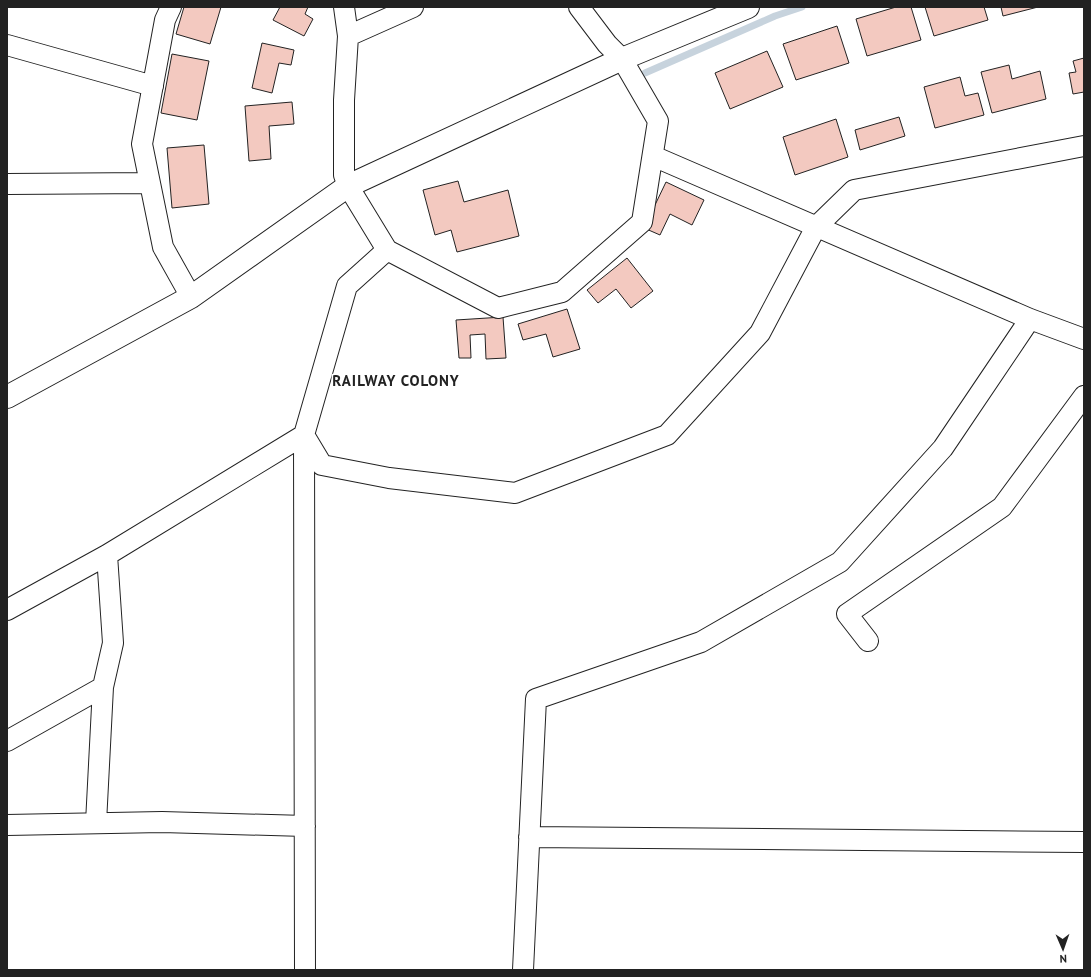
<svg xmlns="http://www.w3.org/2000/svg" width="1091" height="977" viewBox="0 0 1091 977" font-family="'PT Sans',sans-serif">
  <style>
    .lines { fill: none; stroke-linecap: round; stroke-linejoin: round }
    .stream { stroke: #c7d3dd; stroke-width: 7 }
    .building { fill: #f3c9c0; stroke: #222 }
    .street-casing { stroke: #222; stroke-width: 22 }
    .secondary-casing { stroke: #222; stroke-width: 24 }
    .street { stroke: #fff; stroke-width: 20 }
    .secondary { stroke: #fff; stroke-width: 22 }
    .labels { text-anchor: middle; dominant-baseline: central; stroke-width: 3; stroke-linejoin: round; paint-order: stroke }
    .district-label { font-size: 15px; font-weight: bold; letter-spacing: 1px; fill: #222; stroke: #fff }
  </style>
  <rect width="100%" height="100%" fill="#fff"/>
  <g class="lines">
    <path class="stream" d="M645 73 775 16 802 7"/>
  </g>
  <path class="building" d="M184 7H221L210 44 176 34Z
    M280 7H308L305 14 313 19 304 36 273 20Z
    M896 7H911L921 40 867 56 856 19Z
    M925 7H984L988 20 934 36Z
    M1001 7H1038L1003 16Z
    M837 26 849 63 796 80 783 44Z
    M262 43 294 50 291 65 279 63 272 93 252 88Z
    M767 51 783 87 730 109 715 73Z
    M172 54 209 61 197 120 161 113Z
    M1084 58V92L1073 94 1069 73 1076 72 1073 61Z
    M1009 65 1012 79 1040 71 1046 99 992 113 981 72Z
    M960 77 965 96 978 93 984 115 935 128 924 87Z
    M292 102 294 124 269 126 271 159 249 161 245 106Z
    M899 117 905 136 860 150 855 130Z
    M836 119 848 157 795 175 783 137Z
    M204 145 209 204 172 208 167 148Z
    M458 181 464 202 508 190 519 236 457 252 451 230 435 235 423 190Z
    M666 182 704 200 692 225 670 214 660 235 644 228Z
    M627 258 653 291 631 308 616 289 598 303 587 290Z
    M567 309 580 349 553 357 546 334 523 340 518 324Z
    M503 317 506 358 486 359 485 334 470 335 471 358H459L456 320Z"/>
  <g class="lines">
    <defs>
      <path id="street" d="M171 7 165 20 142 144 163 247 191 297
        M344 7 348 36
        M413 7 348 36 344 100V175L348 186 387 250 498 308 562 292 642 222 658 121 622 59 607 44 579 7
        M7 45 153 86
        M653 156 1030 319 1084 339
        M7 184 150 183
        M7 610 107 555 304 435 322 465 389 478 515 493 667 435 760 333 816 227 854 190 1084 146
        M868 641 847 614 1002 507 1084 396
        M7 741 103 687 113 643 107 555
        M96 823 103 687
        M7 825 162 822 305 826
        M529 837 1084 842
        M305 970 304 435 347 286 387 250
        M523 970 536 699 701 642 840 562 943 448 1030 319"/>
      <path id="secondary" d="M7 397 191 297 348 186 622 59 748 7"/>
    </defs>
    <use href="#street" class="street-casing"/>
    <use href="#secondary" class="secondary-casing"/>
    <use href="#street" class="street"/>
    <use href="#secondary" class="secondary"/>
  </g>
  <g class="labels">
    <g class="district-label">
      <text x="396" y="380">RAILWAY COLONY</text>
    </g>
  </g>
  <rect width="1091" height="977" fill="none" stroke="#222222" stroke-width="16"/>
  <g transform="translate(1063 949) rotate(178)" stroke="#ffffff" stroke-width="3" paint-order="stroke">
  <path d="M0-3L7 15L0 10L-7 15Z" fill="#222222"/>
  <text y="-6" font-size="11" font-weight="bold" text-anchor="middle" fill="#222222">N</text>
  </g>
</svg>
